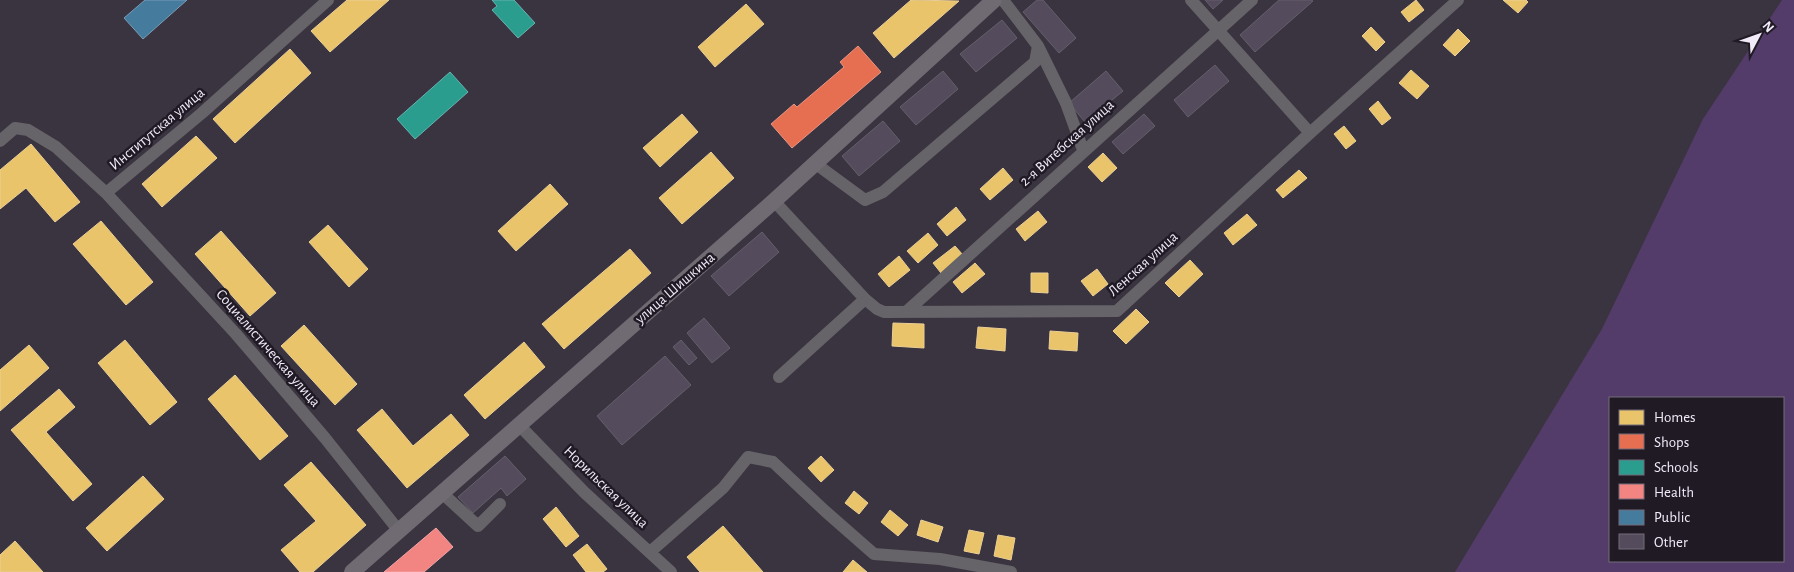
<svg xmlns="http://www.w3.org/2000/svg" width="1794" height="572" viewBox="0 0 1794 572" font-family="'Alegreya Sans',sans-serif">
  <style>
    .green { fill: #543c6a; fill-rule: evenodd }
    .homes { fill: #e9c46a; stroke: #ebcf95 }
    .shops { fill: #e76f51; stroke: #ea9483 }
    .schools { fill: #2a9d8f; stroke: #66b4af }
    .health { fill: #f28482; stroke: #f2a3a6 }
    .public { fill: #457b9d; stroke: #799cb9 }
    .building { fill: #544b5d; stroke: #655f6a }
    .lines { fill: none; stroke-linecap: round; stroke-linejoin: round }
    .minor { stroke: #666468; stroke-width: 12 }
    .major { stroke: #706b73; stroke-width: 16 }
    .labels { text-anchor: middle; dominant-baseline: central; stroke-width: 5; stroke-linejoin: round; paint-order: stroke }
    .street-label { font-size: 15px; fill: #f1eaf9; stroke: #1f1a24 }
  </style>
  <rect width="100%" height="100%" fill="#3a3440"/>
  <path class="green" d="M1782 0H1794V572H1455L1602 329 1703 119ZM1610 398H1783V561H1610Z"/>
  <path class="homes" d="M347 0H389L330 52 311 31Z
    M911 0 959 1 894 58 873 33Z
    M1416 0 1424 10 1409 22 1401 12Z
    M1503 0H1526L1528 2 1518 13Z
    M746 4 764 24 715 67 698 47Z
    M1371 27 1385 42 1376 51 1362 36Z
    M1458 29 1470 41 1455 56 1443 45Z
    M290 49 311 73 235 143 213 119Z
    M1411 70 1429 86 1417 99 1399 83Z
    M1378 101 1391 118 1382 125 1369 109Z
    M682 114 698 132 660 167 643 148Z
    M1344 126 1356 141 1346 149 1334 134Z
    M196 136 217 158 162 207 142 184Z
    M31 144 80 202 55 222 26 188 0 209V170Z
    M711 152 734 178 682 224 659 198Z
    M1103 153 1117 168 1102 182 1088 167Z
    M1003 168 1013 180 990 200 980 189Z
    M1299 170 1307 178 1283 198 1276 190Z
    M550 184 568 204 516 251 498 231Z
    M956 207 966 220 947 236 937 224Z
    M1038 211 1047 222 1025 241 1016 229Z
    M1247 214 1257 225 1233 245 1224 233Z
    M101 221 153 282 126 305 73 244Z
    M328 225 368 269 349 287 309 242Z
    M221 231 276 293 250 316 195 254Z
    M928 233 938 245 918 263 907 251Z
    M955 246 963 255 941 273 933 263Z
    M630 249 651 273 564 349 542 324Z
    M899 256 910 270 889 287 878 274Z
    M1190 260 1203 274 1179 297 1165 283Z
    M975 263 985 274 962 293 953 282Z
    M1097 269 1108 284 1093 296 1081 281Z
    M1031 273H1048V293L1031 292Z
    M1136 309 1149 322 1126 344 1113 331Z
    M893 323 924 324V348L892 346Z
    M304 325 357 384 335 405 281 346Z
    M978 327 1006 329 1005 351 976 348Z
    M1050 331 1078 333 1077 351 1049 349Z
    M125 340 177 402 150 425 98 363Z
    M524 342 545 367 485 419 464 395Z
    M29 345 49 368 0 411V370Z
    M235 375 288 436 260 460 208 399Z
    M59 389 75 407 46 432 92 484 73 501 11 430Z
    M382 409 413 446 451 414 469 435 407 488 357 430Z
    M821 456 834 470 821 482 808 468Z
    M311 462 366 525 313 572H300L281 550 316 521 284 485Z
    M143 476 164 499 107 551 86 528Z
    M854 491 868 503 859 514 845 503Z
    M556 507 579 536 566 547 543 519Z
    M890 510 908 525 898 536 881 522Z
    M921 520 943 527 938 542 917 535Z
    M723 526 763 572H700L687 557Z
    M969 530 984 533 979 554 964 551Z
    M998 535 1015 538 1011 560 994 556Z
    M15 541 43 572H0V555Z
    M587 544 607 569 603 572H586L573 555Z
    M853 560 867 572H843Z"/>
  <path class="shops" d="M858 46 881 72 792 148 771 124 794 104 797 107 844 67 840 62Z"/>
  <path class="schools" d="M492 0H514L535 23 518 38 492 10 497 6Z
    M450 72 468 92 415 139 397 119Z"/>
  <path class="health" d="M436 528 453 547 424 572H384Z"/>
  <path class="public" d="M145 0H187L143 39 124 18Z"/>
  <path class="building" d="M1037 0H1043L1076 38 1059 53 1023 12Z
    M1205 0H1223L1213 9Z
    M1279 0H1311L1313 1 1255 52 1240 35Z
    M1002 20 1017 38 976 72 960 54Z
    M1215 65 1229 81 1188 117 1174 100Z
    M943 71 958 89 916 125 900 107Z
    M1106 71 1123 91 1085 122 1069 103Z
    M1144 114 1155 126 1123 154 1112 142Z
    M883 121 900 141 859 176 842 156Z
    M762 232 779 252 729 296 711 276Z
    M704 318 730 348 712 363 687 333Z
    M681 340 697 358 689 365 673 347Z
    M665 356 691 385 622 445 597 416Z
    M505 456 526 479 507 496 501 488 473 513 458 497Z"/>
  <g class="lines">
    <path class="minor" d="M1191 0 1310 133
      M1038 46 1066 103 1083 150
      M0 141 15 128 28 130 56 147 106 193 236 334 325 438 399 531
      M816 164 865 200 883 192 1035 62 1038 46 1003 0
      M106 193 202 113 328 0
      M774 201 865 299 877 309 884 312 1117 311 1310 133 1458 0
      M906 312 1252 0
      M779 377 865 299
      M519 425 584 492 671 572
      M442 493 478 526 500 504
      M650 552 723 488 748 457 773 462 825 511 874 554 940 559 1011 572"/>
    <path class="major" d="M352 572 774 201 994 0"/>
  </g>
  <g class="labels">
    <g class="street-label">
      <text transform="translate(157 129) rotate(-40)">Институтская улица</text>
      <text transform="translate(1067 143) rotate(-42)">2-я Витебская улица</text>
      <text transform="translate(1143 264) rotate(-42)">Ленская улица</text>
      <text transform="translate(675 288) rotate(-41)">улица Шишкина</text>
      <text transform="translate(268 348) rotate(49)">Социалистическая улица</text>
      <text transform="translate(606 487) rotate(44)">Норильская улица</text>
    </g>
  </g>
  <rect x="1609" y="397" width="175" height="165" fill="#1f1a24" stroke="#736d79"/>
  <rect x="1619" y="410" width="25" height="15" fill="#e9c46a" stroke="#736d79"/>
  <text x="1654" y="422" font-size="15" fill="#f1eaf9">Homes</text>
  <rect x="1619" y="434" width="25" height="15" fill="#e76f51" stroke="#736d79"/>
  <text x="1654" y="447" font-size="15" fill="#f1eaf9">Shops</text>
  <rect x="1619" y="460" width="25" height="15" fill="#2a9d8f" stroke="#736d79"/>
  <text x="1654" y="472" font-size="15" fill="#f1eaf9">Schools</text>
  <rect x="1619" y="484" width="25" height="15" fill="#f28482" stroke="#736d79"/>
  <text x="1654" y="497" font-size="15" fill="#f1eaf9">Health</text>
  <rect x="1619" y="510" width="25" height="15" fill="#457b9d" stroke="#736d79"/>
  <text x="1654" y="522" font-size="15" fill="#f1eaf9">Public</text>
  <rect x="1619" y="534" width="25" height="15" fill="#544b5d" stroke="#736d79"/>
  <text x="1654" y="547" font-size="15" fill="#f1eaf9">Other</text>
  <g transform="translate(1759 35) rotate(49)" stroke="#1f1a24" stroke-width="4" paint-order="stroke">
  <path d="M0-4L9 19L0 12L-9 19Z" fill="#f1eaf9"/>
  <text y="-8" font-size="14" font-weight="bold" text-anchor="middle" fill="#f1eaf9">N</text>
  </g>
</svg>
